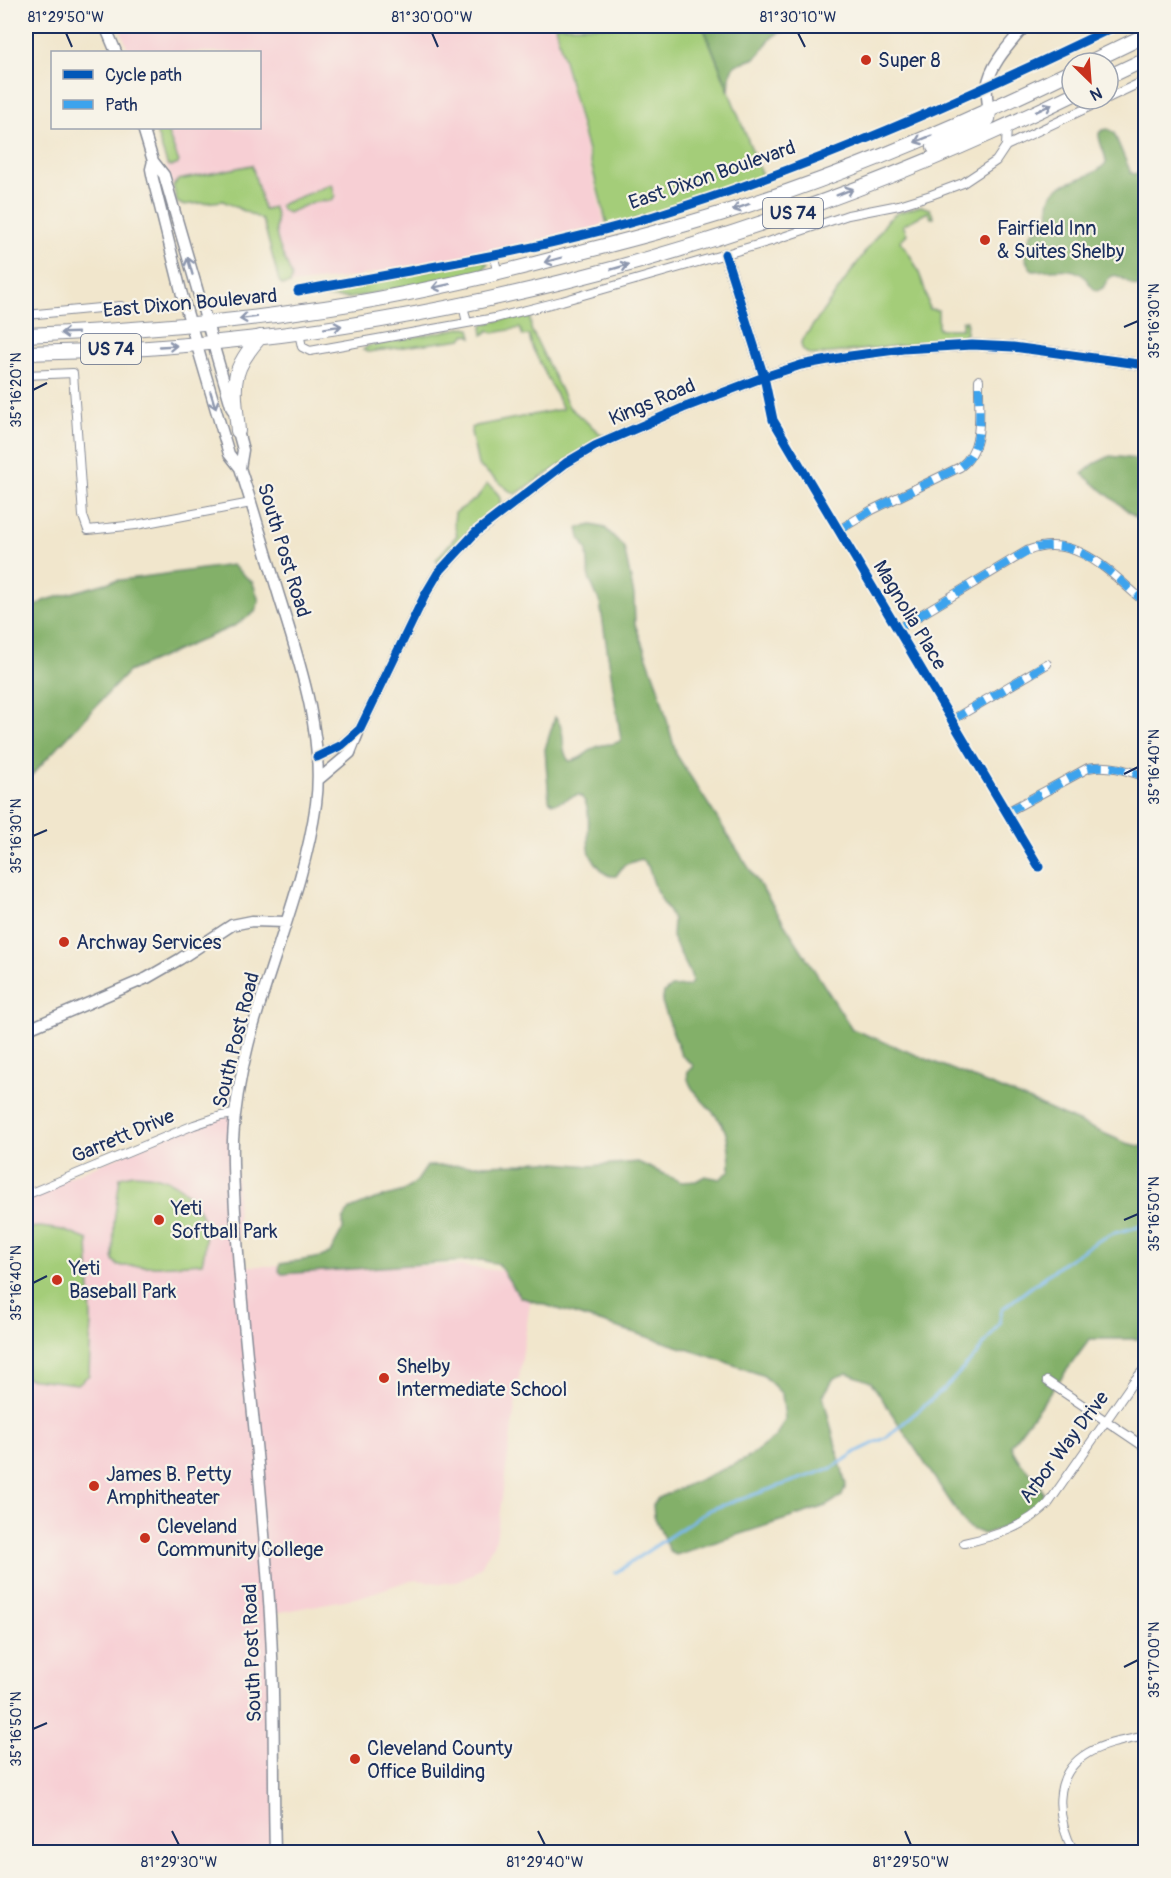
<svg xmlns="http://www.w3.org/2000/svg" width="1171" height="1878" viewBox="0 0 1171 1878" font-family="Pangolin,sans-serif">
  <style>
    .built { fill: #f7cfd4 }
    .green { fill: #a4cd79; stroke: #607e6c; stroke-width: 1.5 }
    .forest { fill: #83b069; stroke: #4f7064; stroke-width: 1.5 }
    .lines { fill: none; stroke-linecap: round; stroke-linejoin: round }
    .stream { stroke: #7bbaef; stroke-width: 3 }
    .street-casing { stroke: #868a95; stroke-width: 10 }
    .secondary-casing { stroke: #868a95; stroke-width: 13 }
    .highway-casing { stroke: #868a95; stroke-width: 16 }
    .street { stroke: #fff; stroke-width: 8 }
    .secondary { stroke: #fff; stroke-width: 10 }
    .highway { stroke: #fff; stroke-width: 14 }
    .quiet { stroke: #3da3ed; stroke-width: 8; stroke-dasharray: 15 8; stroke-linecap: butt }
    .cycleway-casing { stroke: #f7f3e8; stroke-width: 13 }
    .cycleway { stroke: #0057b8; stroke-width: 9 }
    .oneway { stroke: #8d97ae }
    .ticks { fill: none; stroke: #1b2f5e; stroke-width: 2 }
    .poi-dot { fill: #c8321e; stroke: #f7f3e8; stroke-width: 2 }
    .labels { text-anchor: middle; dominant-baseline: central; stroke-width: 4.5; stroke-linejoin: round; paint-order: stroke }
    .shield { fill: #f7f3e8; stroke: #5d6a87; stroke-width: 1.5 }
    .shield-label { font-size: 18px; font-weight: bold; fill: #1b2f5e }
    .poi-label { font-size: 20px; fill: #1b2f5e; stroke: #f7f3e8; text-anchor: start }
    .street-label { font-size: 20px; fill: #1b2f5e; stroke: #f7f3e8 }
    .neatline { fill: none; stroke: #1b2f5e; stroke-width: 2 }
    .ticks-label { font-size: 15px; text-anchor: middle; fill: #1b2f5e }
  </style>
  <rect width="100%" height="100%" fill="#f7f3e8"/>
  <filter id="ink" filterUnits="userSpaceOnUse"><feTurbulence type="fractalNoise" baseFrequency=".0167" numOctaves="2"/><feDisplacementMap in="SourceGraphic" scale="12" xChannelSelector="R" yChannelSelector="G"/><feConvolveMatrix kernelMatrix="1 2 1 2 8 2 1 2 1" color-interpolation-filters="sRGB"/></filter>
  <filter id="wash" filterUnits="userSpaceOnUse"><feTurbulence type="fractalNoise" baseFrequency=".008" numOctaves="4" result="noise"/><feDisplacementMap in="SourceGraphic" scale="24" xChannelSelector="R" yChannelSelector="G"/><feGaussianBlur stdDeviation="1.35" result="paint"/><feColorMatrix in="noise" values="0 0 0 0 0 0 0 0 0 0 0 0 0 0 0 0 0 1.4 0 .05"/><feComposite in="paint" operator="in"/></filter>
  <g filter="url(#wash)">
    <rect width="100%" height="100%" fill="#f1e6cc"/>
    <path class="built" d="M119 26H554L604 222 599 227 519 245 354 277 282 285 277 275V268L261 219 223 201 182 205 177 202 155 128H260V52H129Z
      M235 1114 239 1266H461L534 1275 496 1539 481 1567 471 1575 457 1582 440 1583 417 1580 405 1582 360 1597 270 1614 275 1852H26V1195L194 1125Z"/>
    <path class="green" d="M555 26H703L763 178 608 228Z
      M155 128H166L179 162 177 165 170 166 167 164Z
      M252 165 264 210 273 207C279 216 275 221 276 231 277 247 287 262 292 277L290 284 282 285 279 281 264 224 261 219 223 201 182 205 177 202 173 186 178 180Z
      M332 184 335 196 332 200 311 203 288 213 282 210 280 206 282 204Z
      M921 206 930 209 934 218H931L928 212 903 225 907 234 900 241C916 261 925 283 929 309L938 310V329H962V321H967L966 334 957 340 812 355C805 353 801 350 801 342L888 220 897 213Z
      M482 260 488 263 483 271 350 298 310 297 311 294 315 291Z
      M530 313 531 329 569 407 604 437 516 494 511 492 478 465 471 432 472 428 476 426 563 409 532 347 529 335 523 336 520 328 493 333 489 330 483 335 482 327 485 324Z
      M466 327 470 329 472 337 466 334 462 339 368 352 363 350 368 346Z
      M487 484C495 490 504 497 499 507L439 563 436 560 457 535 454 523 455 513 477 498Z
      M133 1174C186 1174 215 1212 202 1263L158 1266H118L113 1260 114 1222 120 1177Z
      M40 1227 63 1230 88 1240 91 1320 89 1375 78 1384 26 1378V1228Z"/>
    <path class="forest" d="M703 26H798C791 32 784 30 777 34 766 39 764 52 755 58 747 63 734 61 731 72 729 77 730 85 729 90Z
      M1108 129 1114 133 1131 173 1136 174 1145 172V287C1142 287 1139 287 1135 286 1122 281 1114 264 1103 288L1097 291C1090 287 1087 278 1081 274 1069 266 1046 271 1033 271 1020 257 1025 248 1032 232L1051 221C1039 174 1084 188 1106 163 1106 152 1098 143 1099 133L1103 130Z
      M1110 456 1145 460V525L1082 474 1094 464Z
      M592 525 605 528 624 547 634 595 635 624 659 690 676 754 852 1029 1028 1100 1126 1143 1145 1147V1339H1090L1011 1445C1017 1467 1041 1475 1044 1498 1026 1520 1010 1526 983 1534L967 1527 871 1382 847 1373 834 1378 823 1396 846 1485 842 1496 826 1506 676 1555 670 1552 654 1516 653 1505 658 1498 746 1459 776 1436 785 1419 782 1394 764 1376 715 1358 520 1297 498 1264 481 1260 282 1274 279 1271 280 1264 321 1257 330 1253 343 1229V1220L350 1209 375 1199 404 1191 417 1181 427 1166 524 1164 535 1161 590 1166 638 1162 681 1182 696 1181 705 1176 720 1179 730 1170C730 1157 729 1140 724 1128 717 1110 683 1090 688 1071L693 1068V1065L681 1055 662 1002 664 993 671 987 689 986 692 982 691 975 672 937 673 919 656 890 648 866 641 859 624 865 616 876C609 877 604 874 600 868 597 864 593 860 591 856 583 838 596 811 580 795 570 795 562 804 552 803L549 800 545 749 555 717C568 731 559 749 569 761 583 760 587 750 599 746 607 743 614 746 621 740L600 603 589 578 587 551 580 538 578 528Z
      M232 565 253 583 259 601 255 612 236 625 128 672 26 781V614L43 601 113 581Z"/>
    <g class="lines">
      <path class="stream" d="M615 1573 709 1510 832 1468 858 1451 887 1437 944 1389 977 1354 999 1324 1002 1309 1062 1264 1096 1242 1114 1233 1146 1225"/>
    </g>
  </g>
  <g filter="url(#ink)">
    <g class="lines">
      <defs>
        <path id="street" d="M1108 98 1146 80
          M1006 146 1106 99
          M493 254 498 274
          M298 291C417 269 538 251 654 216 813 167 966 98 1116 26
          M463 305 467 323
          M26 315 121 306
          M299 333 302 347 310 351 495 318 562 301 771 241 848 215 899 205 931 195 963 183 996 161 1006 146 1007 127
          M26 375 73 373 83 516 88 530 136 525 251 503
          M764 377 773 420 1039 867
          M839 530 872 510 960 467C986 448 978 409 979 380
          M897 629 1027 551C1076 531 1111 574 1146 603
          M952 720 1047 664
          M1007 812 1088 768C1109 764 1126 770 1146 777
          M26 1195 194 1125 221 1116 235 1114
          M1047 1381 1146 1448
          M964 1543C996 1536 1024 1527 1048 1504L1133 1382 1146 1367
          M1074 1852C1057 1820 1050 1775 1088 1753 1105 1743 1126 1740 1146 1736"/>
        <path id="secondary" d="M105 26 116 52
          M989 112C988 104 986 95 987 87 990 64 1011 43 1025 26
          M143 128 153 161 164 175 232 409
          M153 161 151 169 153 179 182 295 229 454 240 468C254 510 266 553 279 596 299 660 325 737 316 804 300 918 238 1023 233 1140 232 1177 235 1215 238 1253 243 1323 251 1393 258 1464 263 1520 268 1577 271 1633 275 1706 273 1779 275 1852
          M725 254 764 377
          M236 424 243 450 240 468
          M317 757 342 745 360 729 425 595 438 573 476 532 566 463 595 446 683 408 764 377 801 365 850 356 903 349 972 345 1013 347 1146 365
          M318 780 350 753 358 733
          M26 1030 147 978 180 959 232 925 252 921 285 922"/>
        <path id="highway" d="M1088 63 1146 35
          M1108 77 1146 59
          M934 147 981 125 988 119 989 112
          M26 335C118 331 211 325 303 311 391 299 479 279 565 256 618 243 671 229 723 213 843 176 959 126 1072 71
          M26 353C388 348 747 254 1072 95
          M238 431C234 386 228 373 260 337"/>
      </defs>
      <use href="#street" class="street-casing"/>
      <use href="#secondary" class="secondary-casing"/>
      <use href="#highway" class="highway-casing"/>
      <use href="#street" class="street"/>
      <use href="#secondary" class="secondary"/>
      <use href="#highway" class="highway"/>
      <path class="quiet" d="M839 530 872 510 960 467C986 448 978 409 979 380
        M897 629 1027 551C1076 531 1111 574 1146 603
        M952 720 1047 664
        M1007 812 1088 768C1109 764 1126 770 1146 777"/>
      <defs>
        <path id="cycleway" d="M725 254 764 377 773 420 1039 867
          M298 291C417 269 538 251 654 216 813 167 966 98 1116 26
          M317 757 342 745 360 729 425 595 438 573 476 532 566 463 595 446 683 408 764 377 801 365 850 356 903 349 972 345 1013 347 1146 365"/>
      </defs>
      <use href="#cycleway" class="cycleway-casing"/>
      <use href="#cycleway" class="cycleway"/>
    </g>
    <defs><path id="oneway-shaft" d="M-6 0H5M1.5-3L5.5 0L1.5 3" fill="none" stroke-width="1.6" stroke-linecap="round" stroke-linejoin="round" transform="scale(1.5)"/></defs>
    <g class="oneway">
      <use href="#oneway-shaft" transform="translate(1044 108) rotate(-26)"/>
      <use href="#oneway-shaft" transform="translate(923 139) rotate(158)"/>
      <use href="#oneway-shaft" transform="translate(845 192) rotate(-22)"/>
      <use href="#oneway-shaft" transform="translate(741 207) rotate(160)"/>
      <use href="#oneway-shaft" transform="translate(553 260) rotate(165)"/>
      <use href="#oneway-shaft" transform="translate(190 266) rotate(-106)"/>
      <use href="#oneway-shaft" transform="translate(620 267) rotate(-16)"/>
      <use href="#oneway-shaft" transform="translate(441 286) rotate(168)"/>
      <use href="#oneway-shaft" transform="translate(248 318) rotate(173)"/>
      <use href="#oneway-shaft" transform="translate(333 327) rotate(-9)"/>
      <use href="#oneway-shaft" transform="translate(69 333) rotate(178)"/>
      <use href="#oneway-shaft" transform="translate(168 346) rotate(-3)"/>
      <use href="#oneway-shaft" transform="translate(213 400) rotate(73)"/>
    </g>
  </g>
  <path class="ticks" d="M66 33 72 47M432 33 438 47M798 33 805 47M1124 327 1138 321M33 390 47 383M1124 774 1138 767M33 836 47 830M1124 1220 1138 1214M33 1283 47 1276M1124 1667 1138 1660M33 1729 47 1723M172 1831 179 1845M538 1831 545 1845M905 1831 911 1845"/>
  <g class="poi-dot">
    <circle cx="866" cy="60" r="6"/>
    <circle cx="985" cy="240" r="6"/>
    <circle cx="64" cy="942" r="6"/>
    <circle cx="159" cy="1220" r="6"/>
    <circle cx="57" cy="1280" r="6"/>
    <circle cx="384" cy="1378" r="6"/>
    <circle cx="94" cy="1486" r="6"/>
    <circle cx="145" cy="1538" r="6"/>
    <circle cx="355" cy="1759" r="6"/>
  </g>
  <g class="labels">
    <g class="shield">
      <rect x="763" y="198" width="60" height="30" rx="4.5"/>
      <rect x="81" y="334" width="60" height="30" rx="4.5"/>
    </g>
    <g class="shield-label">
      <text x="793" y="213">US 74</text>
      <text x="111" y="349">US 74</text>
    </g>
    <g class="poi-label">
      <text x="878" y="60">Super 8</text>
      <text x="997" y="228">Fairfield Inn<tspan x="997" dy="23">&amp; Suites Shelby</tspan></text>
      <text x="76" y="942">Archway Services</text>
      <text x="171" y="1208">Yeti<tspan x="171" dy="23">Softball Park</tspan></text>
      <text x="69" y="1268">Yeti<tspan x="69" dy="23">Baseball Park</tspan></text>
      <text x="396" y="1366">Shelby<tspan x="396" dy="23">Intermediate School</tspan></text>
      <text x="106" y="1474">James B. Petty<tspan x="106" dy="23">Amphitheater</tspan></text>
      <text x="157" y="1526">Cleveland<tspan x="157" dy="23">Community College</tspan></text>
      <text x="367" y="1748">Cleveland County<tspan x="367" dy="23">Office Building</tspan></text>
    </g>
    <g class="street-label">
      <text transform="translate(712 175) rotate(-19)">East Dixon Boulevard</text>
      <text transform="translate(190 303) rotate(-5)">East Dixon Boulevard</text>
      <text transform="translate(652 402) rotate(-23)">Kings Road</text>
      <text transform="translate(284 550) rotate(73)">South Post Road</text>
      <text transform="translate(910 615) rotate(59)">Magnolia Place</text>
      <text transform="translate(236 1040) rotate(-76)">South Post Road</text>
      <text transform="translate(123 1136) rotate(-23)">Garrett Drive</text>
      <text transform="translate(1064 1447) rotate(-53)">Arbor Way Drive</text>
      <text transform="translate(252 1653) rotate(-92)">South Post Road</text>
    </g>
  </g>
  <rect width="1171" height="1878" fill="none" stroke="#f7f3e8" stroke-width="66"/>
  <rect x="51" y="51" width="210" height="78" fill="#f7f3e8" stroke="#9fa5b1" stroke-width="1.5"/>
  <rect x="63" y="70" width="30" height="9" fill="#0057b8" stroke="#9fa5b1" stroke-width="1.5"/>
  <text x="105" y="81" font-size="18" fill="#1b2f5e">Cycle path</text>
  <rect x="63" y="100" width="30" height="9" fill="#3da3ed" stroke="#9fa5b1" stroke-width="1.5"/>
  <text x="105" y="111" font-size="18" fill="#1b2f5e">Path</text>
  <g transform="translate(1090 81) rotate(155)"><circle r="28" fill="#f7f3e8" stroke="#9fa5b1" stroke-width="1.5"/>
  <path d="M0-4.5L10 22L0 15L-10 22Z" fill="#c8321e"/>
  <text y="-9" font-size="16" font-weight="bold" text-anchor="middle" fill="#1b2f5e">N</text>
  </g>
  <rect x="33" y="33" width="1105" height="1812" class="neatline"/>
  <g class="ticks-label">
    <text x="66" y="22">81°29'50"W</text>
    <text x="432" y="22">81°30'00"W</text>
    <text x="798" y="22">81°30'10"W</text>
    <text transform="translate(1154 321) rotate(-90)" y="5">35°16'30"N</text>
    <text transform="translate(16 390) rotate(-90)" y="5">35°16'20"N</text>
    <text transform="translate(1154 767) rotate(-90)" y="5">35°16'40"N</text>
    <text transform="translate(16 836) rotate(-90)" y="5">35°16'30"N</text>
    <text transform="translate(1154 1214) rotate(-90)" y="5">35°16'50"N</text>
    <text transform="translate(16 1283) rotate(-90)" y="5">35°16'40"N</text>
    <text transform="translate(1154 1660) rotate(-90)" y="5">35°17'00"N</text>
    <text transform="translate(16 1729) rotate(-90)" y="5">35°16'50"N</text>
    <text x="179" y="1867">81°29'30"W</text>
    <text x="545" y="1867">81°29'40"W</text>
    <text x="911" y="1867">81°29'50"W</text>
  </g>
</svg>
